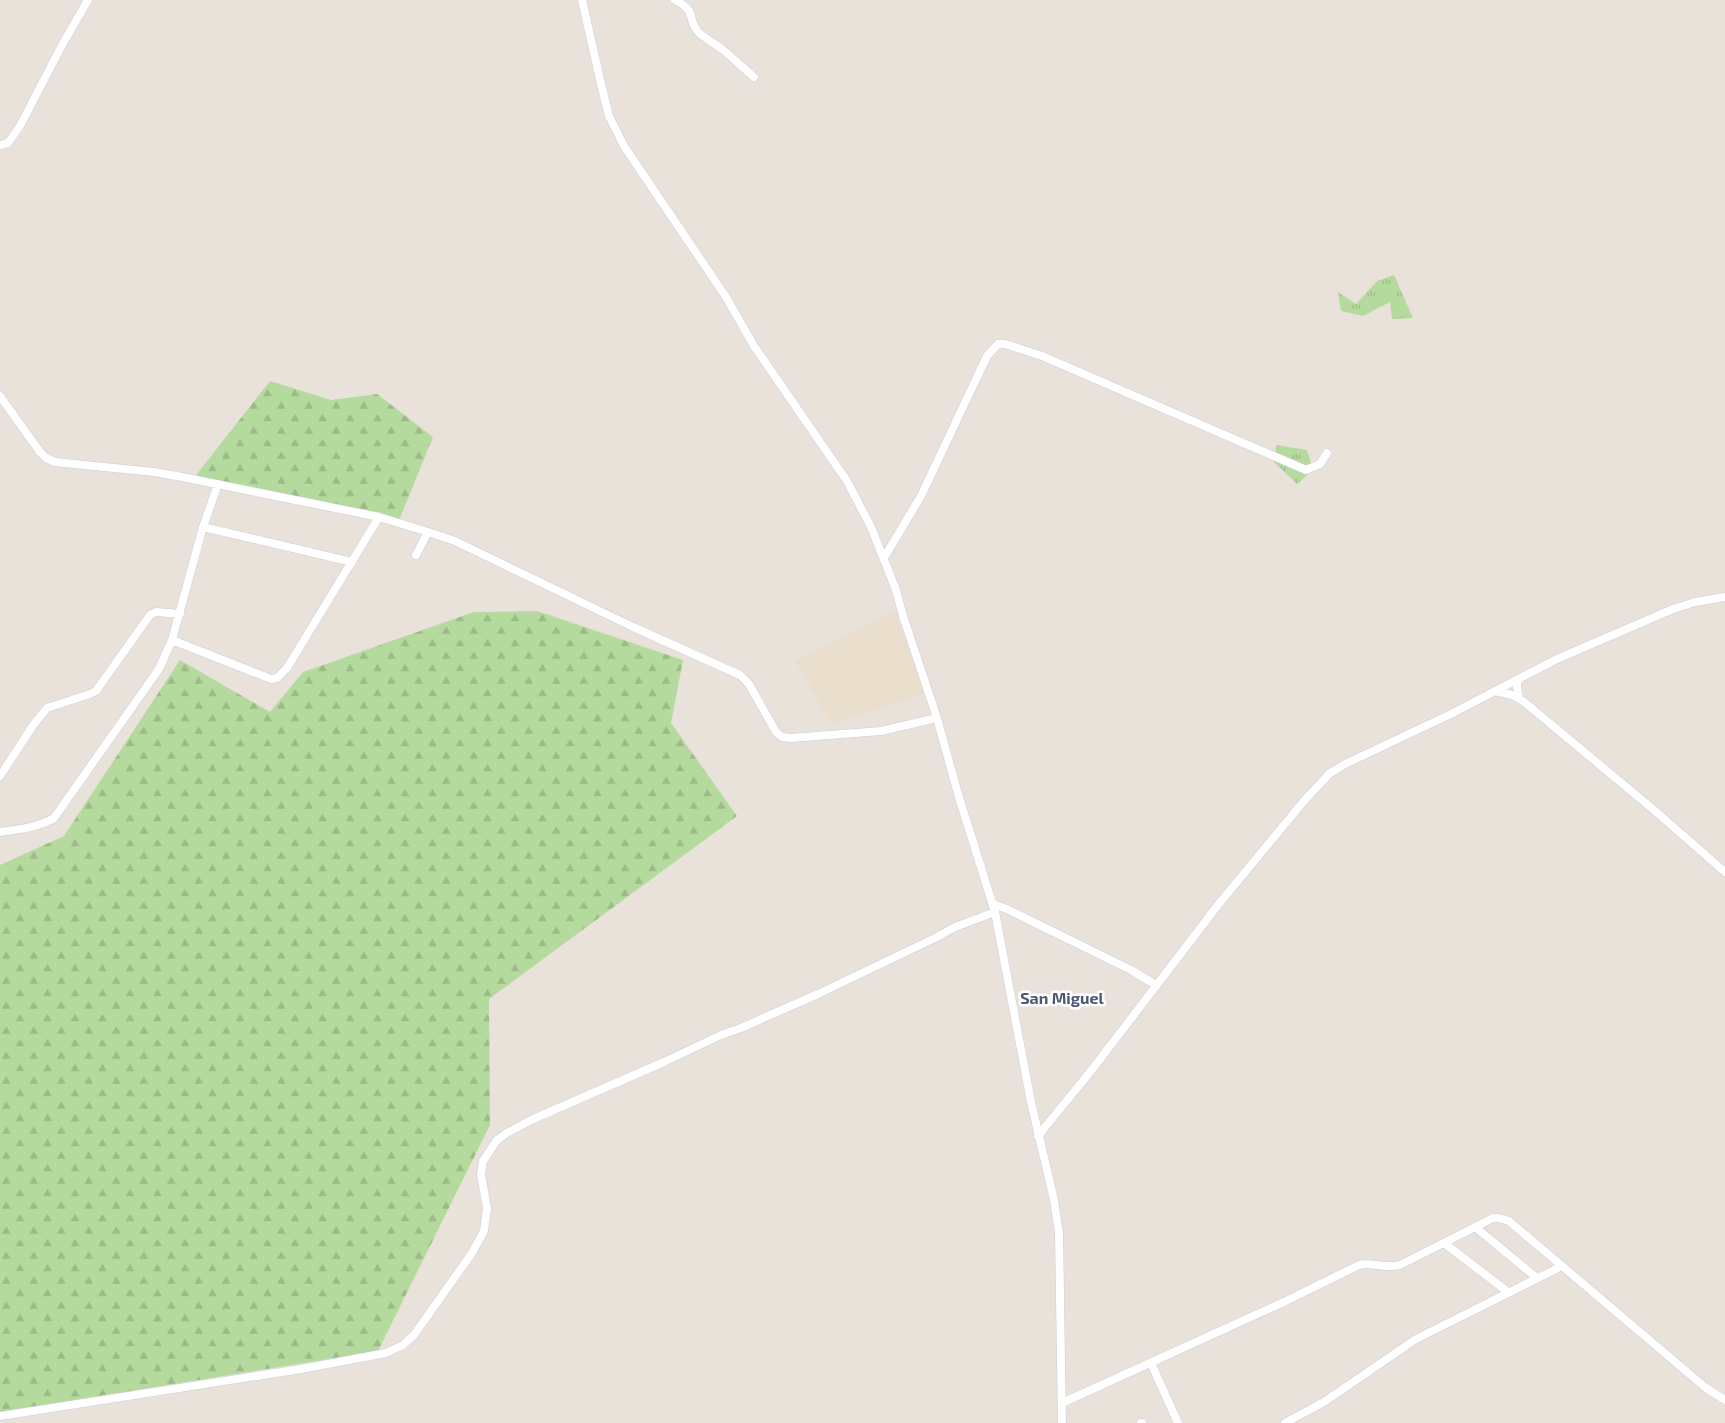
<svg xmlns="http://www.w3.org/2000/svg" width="1725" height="1423" viewBox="0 0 1725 1423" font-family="'Exo 2',sans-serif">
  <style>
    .education { fill: #e9decc }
    .grass { fill: url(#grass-tufts) }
    .forest { fill: url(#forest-firs) }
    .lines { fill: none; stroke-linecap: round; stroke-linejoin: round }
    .minor-casing { stroke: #cacdd8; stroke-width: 9 }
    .minor { stroke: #fff; stroke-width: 8 }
    .labels { text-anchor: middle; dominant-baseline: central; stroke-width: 5; stroke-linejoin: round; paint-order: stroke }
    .quarter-label { font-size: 16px; font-weight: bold; fill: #4e5673; stroke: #fff }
  </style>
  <defs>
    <pattern id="grass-tufts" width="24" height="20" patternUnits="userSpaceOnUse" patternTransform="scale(1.25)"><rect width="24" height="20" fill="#b5da9d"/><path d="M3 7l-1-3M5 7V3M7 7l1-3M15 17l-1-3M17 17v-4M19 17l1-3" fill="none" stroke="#9cbb87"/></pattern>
    <pattern id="forest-firs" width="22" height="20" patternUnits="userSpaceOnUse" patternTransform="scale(1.25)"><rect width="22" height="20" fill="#b5da9d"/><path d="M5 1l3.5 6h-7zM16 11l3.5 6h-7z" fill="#9cbb87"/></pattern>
  </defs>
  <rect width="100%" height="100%" fill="#e9e2db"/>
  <path class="education" d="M895 610 924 694 832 723 795 661Z"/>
  <path class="grass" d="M1394 275 1413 318 1392 319 1390 302 1363 316 1341 311 1338 292 1356 304 1377 281Z
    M1276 445 1307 450 1313 470 1297 484 1274 462Z"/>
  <path class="forest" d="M270 381 331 400 377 394 433 437 398 523 193 479Z
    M537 611 683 660 671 723 737 816 489 999 490 1125 378 1351 0 1412V865L64 836 180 660 270 712 303 672 474 612Z"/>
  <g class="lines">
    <defs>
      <path id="minor" d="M582 0 602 88 609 116 624 146 726 297 754 346 847 481 871 527 896 590 903 616 937 718 958 794 995 912 1031 1102 1054 1200 1059 1233 1062 1423
        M675 0C699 12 686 20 699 33 706 39 714 43 722 49 733 58 743 68 754 77
        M0 145 8 143 20 126 61 47 88 0
        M0 396 40 452 46 458 55 462 154 472 182 477 379 517 428 532 455 541 633 627 740 675 749 684 776 732 782 737 791 738 881 731 937 718
        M218 484 203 527 172 640 271 679 277 678 287 668 379 517
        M203 527 352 562
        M416 555 428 532
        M884 558 921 496 987 356 998 344H1005L1042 356 1306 470 1320 464 1327 453
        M1518 679 1517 687 1519 698
        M1495 691 1512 695 1523 701 1654 810 1725 872
        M0 776 34 724 47 708 90 694 96 691 150 615 156 612 180 614
        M0 832C19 829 37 828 54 818L159 669 172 640
        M993 904 1007 909 1131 970 1156 985
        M1038 1136 1094 1067 1218 905 1303 802 1330 773 1347 763 1451 714 1557 659 1673 609 1695 602 1725 597
        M1475 1227 1537 1278
        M1444 1243 1508 1292
        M1151 1363 1178 1423
        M1062 1403 1284 1302 1359 1265C1373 1262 1387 1269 1400 1265L1493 1218H1499L1509 1221 1706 1388 1725 1400
        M0 1416 301 1369 386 1353 403 1345 414 1335 472 1253 484 1231 487 1208 481 1174 483 1161 497 1140 507 1133 531 1120 664 1062 721 1035 741 1028 818 994 935 938 955 927 995 912
        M1141 1423H1142
        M1285 1423 1324 1402 1416 1339 1562 1266"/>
    </defs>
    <use href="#minor" class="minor-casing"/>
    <use href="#minor" class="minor"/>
  </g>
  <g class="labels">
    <g class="quarter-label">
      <text x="1062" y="997">San Miguel</text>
    </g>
  </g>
</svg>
